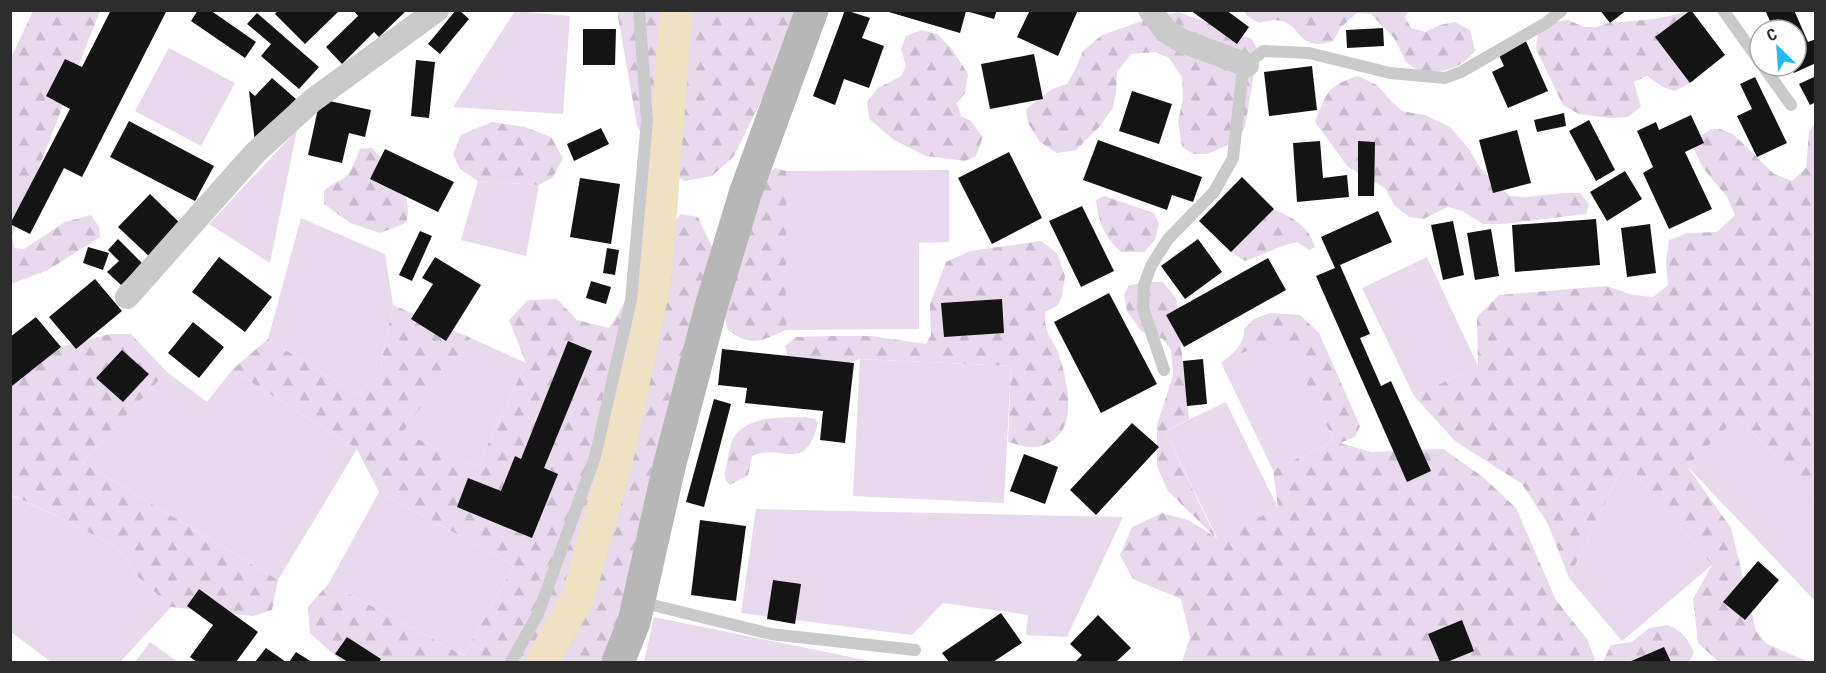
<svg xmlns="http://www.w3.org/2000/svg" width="1826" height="673" viewBox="0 0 1826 673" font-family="'Roboto Condensed',sans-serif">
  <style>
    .green { fill: #e8d9ec }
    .forest { fill: url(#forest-firs) }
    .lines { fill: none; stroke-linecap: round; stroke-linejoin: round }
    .canal { stroke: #eee2c3; stroke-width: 33 }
    .building { fill: #141414 }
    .lane { stroke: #cacaca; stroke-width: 12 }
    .street { stroke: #cacaca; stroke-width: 24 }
    .secondary { stroke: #b7b7b7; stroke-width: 33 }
  </style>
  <defs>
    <pattern id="forest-firs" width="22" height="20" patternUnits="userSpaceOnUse" patternTransform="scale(1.5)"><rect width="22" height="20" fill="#e8d9ec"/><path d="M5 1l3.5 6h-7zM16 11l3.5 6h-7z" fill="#c7bbcb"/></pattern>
  </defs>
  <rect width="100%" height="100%" fill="#fff"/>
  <path class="green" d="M515 11 570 16 563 114 453 107Z
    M169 48 235 83 201 146 135 111Z
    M297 130 270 263 209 224Z
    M949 170V242L919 243V329L786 330V171Z
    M478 181 539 185 526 256 461 240Z
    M301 218 385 254 393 305 380 368 358 395 268 339Z
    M1427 257 1478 366 1414 396 1362 288Z
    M1283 333 1334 441 1273 470 1221 363Z
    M471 338 526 363 477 467 402 432Z
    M860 359 1011 366 1004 503 853 496Z
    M232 370 357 449 278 580 82 462 167 372 207 402Z
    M1226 402 1278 508 1217 538 1165 431Z
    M1738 417 1815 499V601L1687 466Z
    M1625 461 1712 565 1622 641 1569 578Z
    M379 492 514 565 464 656 329 583Z
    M10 495 66 520 118 548 138 577 171 607 120 662H51L11 632Z
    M756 509 1123 517 1067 637 1026 635 1028 615 943 603 912 635 741 613Z
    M654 617 875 662H644Z
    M150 642 178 662H135Z"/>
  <path class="forest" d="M33 11H100L12 236 14 248 24 249 65 222 91 215 99 227 100 237 48 270 11 284V58Z
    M617 11H805L734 156 712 176 684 181 656 161 637 125Z
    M1244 11H1409L1405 17 1411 28 1425 32 1440 25 1455 22 1470 30 1475 50C1460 70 1448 70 1423 74L1406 62 1394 38 1371 14 1357 13 1341 27 1333 41C1329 42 1323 44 1319 44 1291 44 1301 11 1259 23L1247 16Z
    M1691 11 1690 83 1675 91 1663 87 1647 76 1634 82 1641 107 1628 117 1609 118 1579 114 1563 105 1536 49 1538 34 1550 23 1568 20 1584 27H1597L1608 23 1655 19Z
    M1178 12 1252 39 1257 49 1254 74 1245 127 1238 140 1208 154H1193L1182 147 1178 121 1183 99 1182 77 1169 58 1155 52 1131 54 1117 72 1116 93 1113 107 1101 125 1076 150 1057 153 1040 142 1028 123 1026 109 1052 89 1067 84 1075 70 1083 51 1102 35 1151 18Z
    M921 30 937 34 952 49 968 74 965 93 957 103 961 116 971 121 983 137 976 156 965 161 926 156 894 140 869 119 867 102 878 88 901 76 906 66 901 49 906 36Z
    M1358 76 1377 85 1390 100 1402 111 1425 115 1450 127 1469 149 1480 168 1510 196 1525 197 1564 193H1580L1589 204 1586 214 1502 224H1483L1462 211 1448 207 1423 219 1409 217 1395 206 1385 188 1348 167 1315 122C1327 93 1326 86 1358 76Z
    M492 122 525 127 551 137 563 158 553 177 539 185 478 181 460 169 453 154 461 135Z
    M1815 123V499L1738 417 1687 466 1731 528 1756 631 1767 644 1809 662H1815H1719L1698 643 1693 599 1712 565 1625 461 1569 578 1548 524 1522 484 1455 441 1414 396 1478 366 1477 317 1499 295 1606 286 1633 295 1653 297 1668 285 1666 262 1669 240 1688 233 1717 232 1735 215 1727 197 1703 168 1691 143 1711 129H1720L1733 134 1774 174 1792 181 1806 168 1809 132Z
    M372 148C391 170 415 192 406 223L380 233 350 223 324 204V191C331 184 339 182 345 177 353 170 356 158 360 149Z
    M775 168 786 171V330C761 341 751 348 727 329L722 297 763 179Z
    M1104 196 1154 213 1159 224 1155 240 1144 252H1121C1104 235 1099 225 1096 200Z
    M1274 209C1293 218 1309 226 1315 247L1309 250 1297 242C1278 246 1263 255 1245 261L1231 252Z
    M680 214 698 217 720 264 611 662H342L310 633 308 607 329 583 464 656 514 565 379 492 357 449 232 370 268 339 358 395 380 368 393 305 471 338 403 432 477 467 526 363 509 320 528 300 557 299 577 320 609 328Z
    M1041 241 1057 253 1065 276 1062 297 1057 306 1045 312C1044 336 1052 335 1059 355 1069 385 1081 441 1035 447 1027 448 1016 444 1008 442L1011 366 860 359 807 377 790 366 785 346 796 337 828 336H871L926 344 931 335 930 304 946 262 970 251Z
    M1149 282H1163L1176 298 1189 419 1165 431 1216 538 1278 508 1273 470 1334 441 1283 334 1221 363C1233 353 1245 345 1244 329L1254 319 1270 313 1300 315 1319 333 1360 426 1355 437 1340 443 1371 452 1443 449 1483 477 1516 508 1556 600 1587 639 1595 659 1593 662H1182L1190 637 1181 599 1133 579 1120 555 1132 527 1162 513 1188 520 1214 536 1168 491 1157 466V425L1173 375 1171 350 1163 339 1141 331 1127 311 1124 294 1129 285Z
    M110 334H131L167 372 82 462 278 580 272 610 253 616 171 607 138 577 118 548 66 520 11 495V337L37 353Z
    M805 417 815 419 818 423C805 476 781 442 752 456L748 475 730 485C722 478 725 472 727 463 729 453 730 440 738 432 755 415 783 418 805 417Z
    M1668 625C1682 631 1688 639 1694 653L1689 662 1624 661 1603 662 1611 645 1632 642 1649 628Z"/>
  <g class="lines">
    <path class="canal" d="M542 662 578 597 617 458 655 281 676 10"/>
  </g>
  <path class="building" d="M111 10H167L82 177 64 168 30 234 10 224 70 109 46 96 65 59 82 67Z
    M198 10H210L256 42 245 58 191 21Z
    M278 10H340L305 44 275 14Z
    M353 10H407L379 37 374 32 342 64 326 47 358 16Z
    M456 10H459L469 19 440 54 428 44Z
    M845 10 870 18 862 38 884 46 869 88 844 79 835 105 813 96Z
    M882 10H997L994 19 966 11 960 33Z
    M1030 10H1078L1058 56 1017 37Z
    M1190 10H1226L1249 27 1237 44Z
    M1600 10H1627L1610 23Z
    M1691 10 1725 55 1690 83 1655 37Z
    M1765 10H1794L1808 42 1816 39V63L1794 73 1790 66H1796V30H1774Z
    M257 13 319 67 299 89 261 56 271 44 247 24Z
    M1383 28 1384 46 1347 48 1346 30Z
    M583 29H616L615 65H583Z
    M1525 39 1548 91 1508 108 1492 72 1504 66 1497 51Z
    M1034 54 1043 99 990 109 981 64Z
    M416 60 435 62 429 118 411 116Z
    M1312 66 1317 110 1269 116 1264 72Z
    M1816 76V102L1810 105 1799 84Z
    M1755 77 1787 143 1757 157 1737 116 1752 109 1740 84Z
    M272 78 296 99 255 143 249 91 255 96Z
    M1132 91 1172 104 1159 144 1119 131Z
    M320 99 371 110 365 137 349 133 342 163 308 155Z
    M1564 113 1566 126 1537 132 1534 120Z
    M1691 115 1704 143 1685 152 1712 209 1669 229 1643 173 1653 167 1637 131 1656 122 1659 130Z
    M1589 120 1615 170 1596 181 1569 131Z
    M129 121 214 166 195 201 110 157Z
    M601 128 609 144 574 161 567 144Z
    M1517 130 1531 183 1493 193 1479 140Z
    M1098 140 1202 177 1193 202 1172 195 1167 210 1083 180Z
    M1320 141 1323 178 1347 175 1349 197 1297 202 1293 143Z
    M1358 141 1375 142 1374 196H1358Z
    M385 149 454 182 438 212 370 179Z
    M1009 152 1042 218 992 244 958 178Z
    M1625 171 1642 199 1607 221 1590 192Z
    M1242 177 1274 209 1231 252 1199 221Z
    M580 178 620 184 611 244 570 237Z
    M150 194 183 226 152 259 118 227Z
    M1082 206 1114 271 1081 287 1049 221Z
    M1378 211 1392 242 1340 265 1370 334 1360 338 1381 386 1391 381 1431 471 1407 482 1316 276 1335 268 1321 237Z
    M1596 219 1600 265 1515 272 1512 225Z
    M1453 221 1464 275 1443 280 1431 225Z
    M1650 224 1656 273 1627 277 1621 228Z
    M1491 229 1499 276 1475 280 1467 233Z
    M420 231 432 236 412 281 399 275Z
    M118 239 143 264 121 285 107 272 119 261 108 250Z
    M1198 239 1222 272 1185 299 1161 266Z
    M88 247 109 253 103 270 83 263Z
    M607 248 619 250 615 275 603 273Z
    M219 257 272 297 245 332 192 292Z
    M435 257 481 285 446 341 411 319 433 284 422 278Z
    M1268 258 1286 290 1184 347 1166 315Z
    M95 279 122 311 76 349 49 317Z
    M591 281 611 287 606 304 586 298Z
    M1109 293 1157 384 1101 413 1054 322Z
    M1002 299 1004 333 944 337 941 303Z
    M36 317 61 347 12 386 10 337Z
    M193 322 224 347 199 378 168 353Z
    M568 341 592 351 544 468 558 474 532 538 457 507 468 478 501 491 515 456 521 459Z
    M722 349 854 363 845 443 820 440 823 411 745 403 747 388 718 385Z
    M122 350 149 374 123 402 96 378Z
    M1203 359 1207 404 1187 406 1183 361Z
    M714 399 731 404 704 507 686 502Z
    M1132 423 1159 447 1096 515 1070 490Z
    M1024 454 1058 467 1045 504 1010 491Z
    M700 520 746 526 736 601 691 595Z
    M1758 561 1779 580 1745 620 1723 602Z
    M773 580 801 584 795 624 767 619Z
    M199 589 258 632 236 662H197L190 657 213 625 187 606Z
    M1001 613 1022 643 993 662H949L942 653Z
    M1098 615 1131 648 1116 662H1077L1076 661 1082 655 1070 644Z
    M1462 620 1474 651 1447 662H1440L1428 634Z
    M347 637 381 659 379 662H348L335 654Z
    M1664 647 1671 662H1629Z
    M266 648 286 662H255Z
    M296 652 312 662H289Z"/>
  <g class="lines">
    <path class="lane" d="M1723 10 1760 62
      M1763 66 1791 105
      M1164 370 1143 308 1144 285 1151 266 1168 239 1214 192 1233 158 1242 77 1247 65 1263 51 1309 53 1390 73 1445 78 1461 72 1546 23 1562 10
      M640 602 771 634 915 650
      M511 662 538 614 595 457 631 300 647 121 639 10"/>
    <path class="street" d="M1150 10 1166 31 1180 40 1247 65
      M127 297 256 152 313 100 437 10"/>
    <path class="secondary" d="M618 662 634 622 669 467 711 307 745 194 812 10"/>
  </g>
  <rect width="1826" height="673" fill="none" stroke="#2d2d2d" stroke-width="24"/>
  <g transform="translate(1778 48) rotate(335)"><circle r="28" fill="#ffffff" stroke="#ababab" stroke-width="1.5"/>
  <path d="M0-4.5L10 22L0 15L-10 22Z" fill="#1ebdf5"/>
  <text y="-9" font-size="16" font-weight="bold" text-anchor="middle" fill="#2d2d2d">С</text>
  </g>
</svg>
